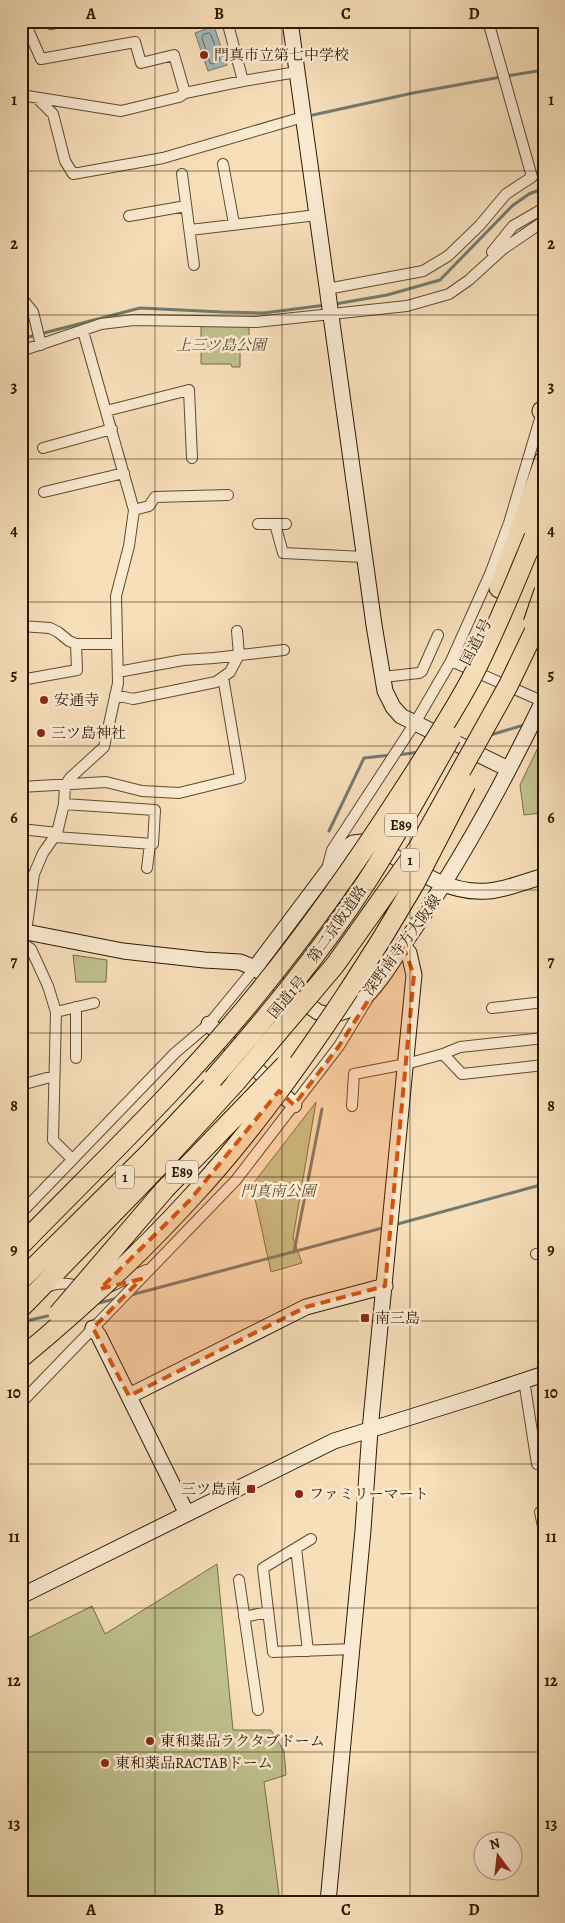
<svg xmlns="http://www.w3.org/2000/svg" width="565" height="1923" viewBox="0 0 565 1923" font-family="Alegreya,'Noto Serif JP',serif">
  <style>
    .green { fill: #bfc18d; stroke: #766d46 }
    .water { fill: #a2babb; stroke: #737a70 }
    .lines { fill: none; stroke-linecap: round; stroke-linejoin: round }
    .shore { stroke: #686a5e; stroke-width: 1 }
    .stream { stroke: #737a70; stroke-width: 3 }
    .street-casing { stroke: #604a2e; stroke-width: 12 }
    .secondary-casing { stroke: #2d1900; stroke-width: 17 }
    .highway-casing { stroke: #2d1900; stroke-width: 21 }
    .street { stroke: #faead2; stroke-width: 10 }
    .secondary { stroke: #faead2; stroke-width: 15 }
    .highway { stroke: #f7dfba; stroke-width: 19 }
    .highway-bridge-casing { stroke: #2d1900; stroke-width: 21; stroke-linecap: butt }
    .highway-bridge { stroke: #f7dfba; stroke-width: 19 }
    .marked { fill: #d5530b; fill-opacity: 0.2; stroke: #d5530b; stroke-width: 4; stroke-dasharray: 10 6; stroke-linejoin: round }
    .grid { fill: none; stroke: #2d1900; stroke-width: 1; stroke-opacity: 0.55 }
    .poi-dot { fill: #8f2418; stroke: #faead2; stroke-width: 2 }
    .labels { text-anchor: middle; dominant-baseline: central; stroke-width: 5; stroke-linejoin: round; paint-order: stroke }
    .shield { fill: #faead2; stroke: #6a583f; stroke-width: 1 }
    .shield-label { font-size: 14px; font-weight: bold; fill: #2d1900 }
    .poi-label { font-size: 15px; fill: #2d1900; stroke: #faead2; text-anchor: start }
    .park-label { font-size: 15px; font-style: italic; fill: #594b2a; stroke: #faead2 }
    .street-label { font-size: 15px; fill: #2d1900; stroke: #faead2 }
    .neatline { fill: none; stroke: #2d1900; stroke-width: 2 }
    .grid-label { font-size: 16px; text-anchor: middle; font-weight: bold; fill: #2d1900 }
  </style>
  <rect width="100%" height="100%" fill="#f7dfba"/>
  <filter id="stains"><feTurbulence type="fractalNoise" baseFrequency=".004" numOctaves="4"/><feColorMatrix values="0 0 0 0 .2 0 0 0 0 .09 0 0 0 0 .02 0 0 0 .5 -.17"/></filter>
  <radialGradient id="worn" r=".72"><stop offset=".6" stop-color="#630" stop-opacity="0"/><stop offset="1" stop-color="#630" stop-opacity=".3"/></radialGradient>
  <path class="green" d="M48 21H100L49 30Z
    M201 326H249V350H240V367H232L231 364H201Z
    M544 735V844L541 813 524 815 520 785Z
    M73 955 107 960 106 982H76Z
    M316 1102 293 1238 302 1263 271 1272 252 1185Z
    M217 1564 233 1730H271L284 1751 286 1775 264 1782 280 1902H21V1628L26 1639 92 1606 105 1634Z"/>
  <path class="water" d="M214 26 227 65 208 71 195 33Z"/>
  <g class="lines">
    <path class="shore" d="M209 33 211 35 220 60 218 62 213 64 210 63 202 38 203 35Z"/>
    <path class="stream" d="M507 76 544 70
      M313 115 413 93 501 77
      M335 304 387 295 440 280 512 206 529 194 544 188
      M21 339 140 308 222 312 264 313 326 305
      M487 736 524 725
      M397 755 420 752
      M329 831 364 758 391 755
      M394 1225 544 1184
      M294 1252 322 1109
      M131 1295 386 1227
      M95 1304 118 1298
      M21 1322 52 1315"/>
    <defs>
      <path id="street" d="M27 21 29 32 41 59 135 42 141 63 174 55 185 93
        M227 21 243 81
        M21 95 121 111 179 97 185 93 243 81 297 72
        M37 98 53 114 65 161 73 174 163 158 303 117
        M223 164 234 224
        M182 174 194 265
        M129 216 186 206
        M190 230 317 215
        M492 252 513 226 544 208
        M327 289 423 271 448 256 480 225 506 194 532 177 488 21
        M21 297 33 312 41 345
        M21 351 101 324 134 320 256 322 407 306 449 294 469 280 503 249 544 221
        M106 411 189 390 192 458
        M43 448 112 429
        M44 492 124 473
        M134 510 149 506 155 497 228 495
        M258 524H286
        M275 524 283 553 364 557
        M21 626 50 628 58 632 69 641 76 644H116
        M451 661 544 702
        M118 672 183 660 214 658 284 650
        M383 677 419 673 422 671 438 635
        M21 680 77 670 76 644
        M115 695 133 699 216 682 230 672 239 655 237 631
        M21 787 106 782 142 791 179 793 240 778 223 677
        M21 829 57 833
        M55 837 153 844 155 810 64 804
        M328 865 332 850 415 723 451 661 490 574 509 523 543 409
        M147 868 150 844
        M21 941 26 932 34 874 43 853 57 833 64 804 65 786 70 778 104 747 118 683 116 596 129 546 134 510 83 331
        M21 942 31 949 48 986 56 1012 53 1140 72 1159
        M76 1007V1058
        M492 1008 544 1002
        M56 1012 94 1003
        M443 1054 460 1047 544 1038
        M21 1085 54 1076
        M352 1106 354 1074 406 1064 443 1054 462 1074 544 1065
        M21 1213 175 1053 209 1024 255 968
        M536 1254 544 1253
        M46 1287C60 1282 69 1283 83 1287
        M109 1287 146 1270
        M524 1380 537 1464 544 1463
        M21 1403 236 1180 339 1046 367 1000
        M544 1512H540L544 1531
        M311 1539 263 1568 273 1652 353 1649
        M296 1548 308 1651
        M239 1580 258 1710
        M244 1617 268 1612"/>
      <path id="secondary" d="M290 21 374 625 385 691 393 707 401 716 508 769
        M21 931 123 951 204 960 240 962 255 968 318 1012C333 1017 349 1012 360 1002 380 984 393 960 408 938 460 863 504 782 544 699
        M255 968 345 848 353 843 362 842 373 843C409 865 445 895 488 891 505 890 527 881 544 876
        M209 1024 294 1105
        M93 1328 99 1336 187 1514
        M129 1396 306 1307 385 1286
        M21 1596 334 1441 478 1396 544 1374
        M328 1902 363 1530 370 1430 414 975 409 953 403 946"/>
      <path id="highway" d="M542 411 544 410
        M534 537 544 505
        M499 588 544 461
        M349 990 381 940
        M21 1280 151 1151 226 1071
        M21 1308 162 1163 236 1082"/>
    </defs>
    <use href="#street" class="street-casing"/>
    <use href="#secondary" class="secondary-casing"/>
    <use href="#highway" class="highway-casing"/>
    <use href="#street" class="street"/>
    <use href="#secondary" class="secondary"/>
    <use href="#highway" class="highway"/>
    <defs>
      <path id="highway-bridge" d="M533 623 544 591
        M381 940 415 883 466 784
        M213 1079C268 1016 321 952 367 881 397 835 424 785 451 737
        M236 1082 335 965 418 848 508 686 544 611
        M21 1245C101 1163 185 1083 257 994 310 929 357 862 402 792 426 755 450 718 471 679 495 633 514 585 534 537
        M58 1314 165 1189 285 1065
        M21 1358C80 1309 137 1257 189 1200 249 1136 301 1063 349 990"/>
    </defs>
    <use href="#highway-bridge" class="highway-bridge-casing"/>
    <use href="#highway-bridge" class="highway-bridge"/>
  </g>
  <path class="marked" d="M403 946 414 975 385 1286 306 1307 129 1396 93 1328 141 1279 100 1289 190 1200 279 1091 294 1105 339 1046Z"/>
  <path class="grid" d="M155 21V1902M282 21V1902M410 21V1902M21 171H544M21 315H544M21 459H544M21 602H544M21 746H544M21 890H544M21 1033H544M21 1177H544M21 1321H544M21 1464H544M21 1608H544M21 1752H544"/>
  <g class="poi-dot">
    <circle cx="204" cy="55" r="5"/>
    <circle cx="44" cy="700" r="5"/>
    <circle cx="41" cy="733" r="5"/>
    <rect x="360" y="1313" width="10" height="10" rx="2.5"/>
    <rect x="246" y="1484" width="10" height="10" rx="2.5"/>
    <circle cx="299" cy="1494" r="5"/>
    <circle cx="150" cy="1741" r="5"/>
    <circle cx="105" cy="1763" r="5"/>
  </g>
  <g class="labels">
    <g class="shield">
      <rect x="385" y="813.5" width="32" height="23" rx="4"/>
      <rect x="401" y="848.5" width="18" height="23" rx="4"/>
      <rect x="166" y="1160.5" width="32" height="23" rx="4"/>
      <rect x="116" y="1165.5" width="18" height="23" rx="4"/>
    </g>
    <g class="shield-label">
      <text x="401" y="825">E89</text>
      <text x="410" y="860">1</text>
      <text x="182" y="1172">E89</text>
      <text x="125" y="1177">1</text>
    </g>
    <g class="poi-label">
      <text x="214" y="55">門真市立第七中学校</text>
      <text x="54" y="700">安通寺</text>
      <text x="51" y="733">三ツ島神社</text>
      <text x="375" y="1318">南三島</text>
      <text x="241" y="1489" text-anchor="end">三ツ島南</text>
      <text x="309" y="1494">ファミリーマート</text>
      <text x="160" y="1741">東和薬品ラクタブドーム</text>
      <text x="115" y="1763">東和薬品RACTABドーム</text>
    </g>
    <g class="park-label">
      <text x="221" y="345">上三ツ島公園</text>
      <text x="278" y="1191">門真南公園</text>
    </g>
    <g class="street-label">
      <text transform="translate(476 642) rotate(-63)">国道1号</text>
      <text transform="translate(337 924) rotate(-55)">第二京阪道路</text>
      <text transform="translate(402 945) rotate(-54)">深野南寺方大阪線</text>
      <text transform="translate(287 997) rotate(-50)">国道1号</text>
    </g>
  </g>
  <rect width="565" height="1923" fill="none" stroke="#f7dfba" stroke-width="55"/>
  <g transform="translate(498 1856) rotate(345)"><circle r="24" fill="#faead2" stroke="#a8967e"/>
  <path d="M0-4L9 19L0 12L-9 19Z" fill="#8f2418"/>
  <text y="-8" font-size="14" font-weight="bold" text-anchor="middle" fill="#2d1900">N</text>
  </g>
  <rect x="28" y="28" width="510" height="1868" class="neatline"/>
  <g class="grid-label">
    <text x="91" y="19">A</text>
    <text x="219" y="19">B</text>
    <text x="346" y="19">C</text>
    <text x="474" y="19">D</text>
    <text x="14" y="105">1</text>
    <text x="551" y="105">1</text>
    <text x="14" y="249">2</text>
    <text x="551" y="249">2</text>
    <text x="14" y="392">3</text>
    <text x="551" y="392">3</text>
    <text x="14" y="536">4</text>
    <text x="551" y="536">4</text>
    <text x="14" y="680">5</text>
    <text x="551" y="680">5</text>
    <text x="14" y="823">6</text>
    <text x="551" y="823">6</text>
    <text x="14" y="967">7</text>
    <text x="551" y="967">7</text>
    <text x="14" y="1111">8</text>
    <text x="551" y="1111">8</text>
    <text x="14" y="1255">9</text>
    <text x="551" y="1255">9</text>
    <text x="14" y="1398">10</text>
    <text x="551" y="1398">10</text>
    <text x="14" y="1542">11</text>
    <text x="551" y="1542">11</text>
    <text x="14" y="1686">12</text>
    <text x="551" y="1686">12</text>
    <text x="14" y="1829">13</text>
    <text x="551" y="1829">13</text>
    <text x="91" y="1915">A</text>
    <text x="219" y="1915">B</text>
    <text x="346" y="1915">C</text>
    <text x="474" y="1915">D</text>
  </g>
  <rect width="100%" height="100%" filter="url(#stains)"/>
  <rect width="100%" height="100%" fill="url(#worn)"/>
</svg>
